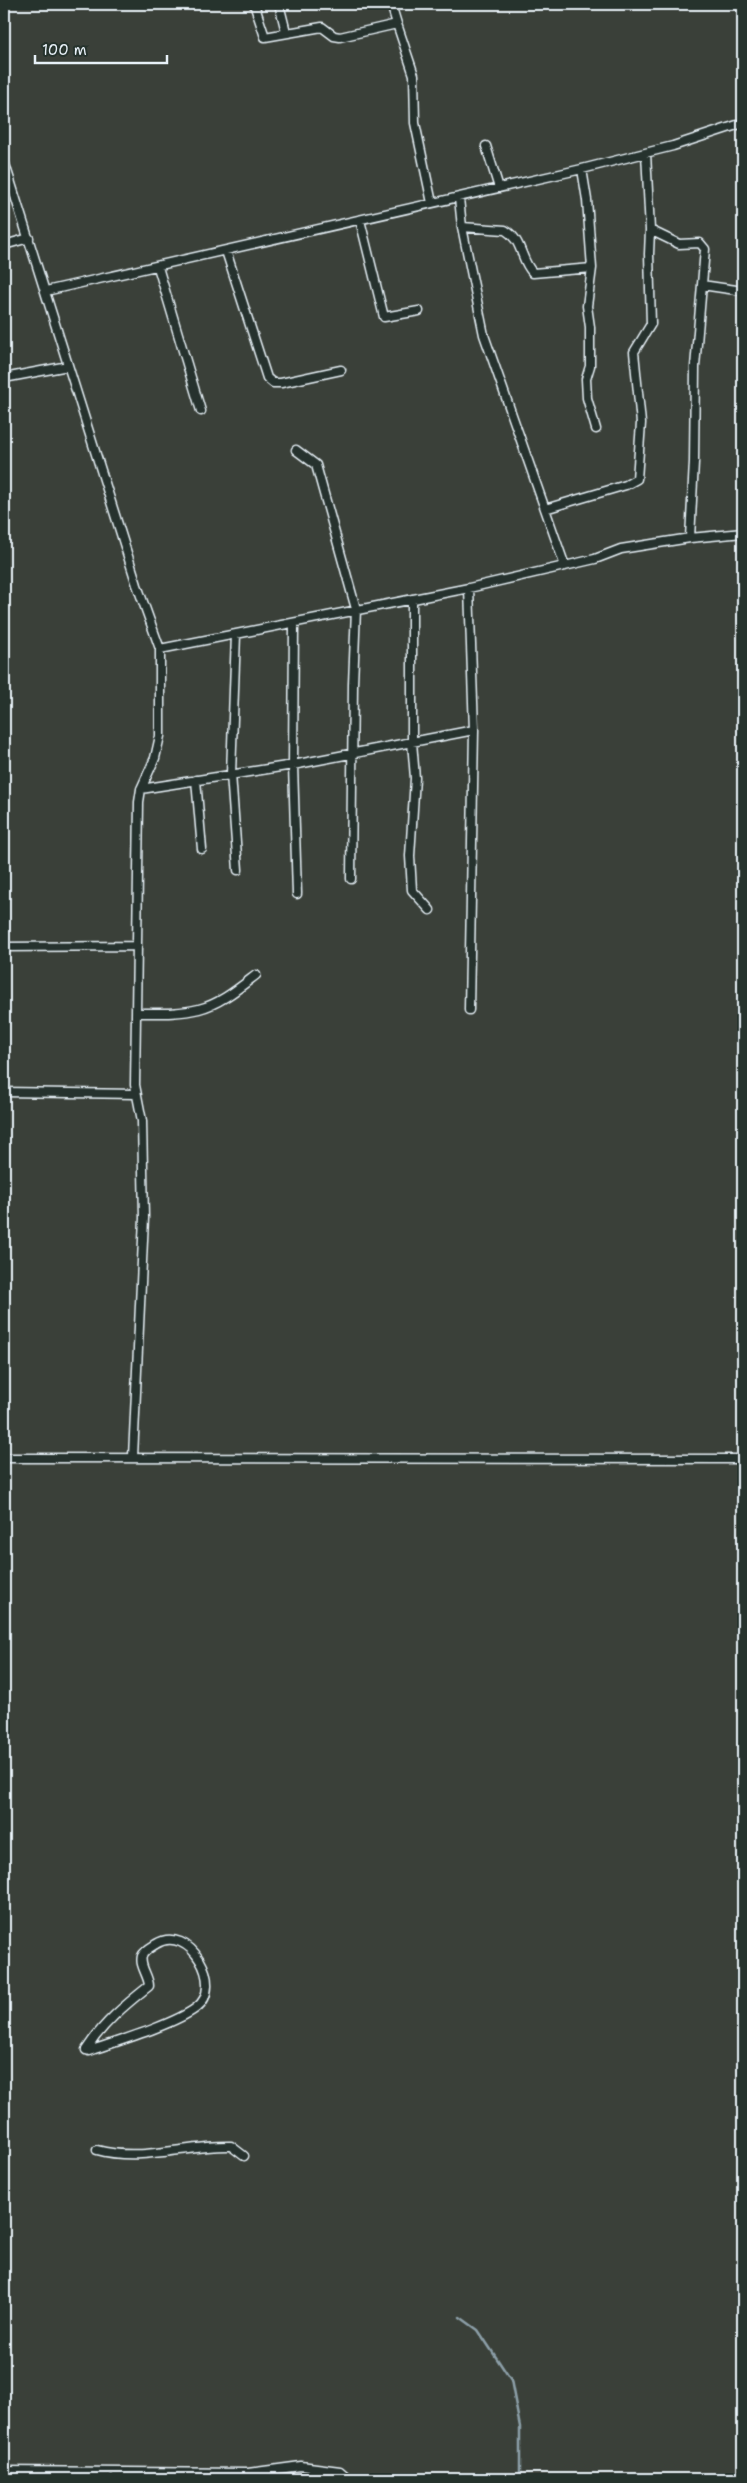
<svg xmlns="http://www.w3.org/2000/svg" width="747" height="2483" viewBox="0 0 747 2483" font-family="'Shantell Sans',sans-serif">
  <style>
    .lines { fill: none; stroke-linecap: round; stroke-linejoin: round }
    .stream { stroke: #8c9fa8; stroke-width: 2.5 }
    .minor-casing { stroke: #e8f1f8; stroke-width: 11 }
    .minor { stroke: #26332d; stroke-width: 8 }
  </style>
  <rect width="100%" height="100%" fill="#3a4039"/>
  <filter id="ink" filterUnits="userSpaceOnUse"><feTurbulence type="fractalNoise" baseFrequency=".02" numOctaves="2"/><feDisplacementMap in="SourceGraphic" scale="10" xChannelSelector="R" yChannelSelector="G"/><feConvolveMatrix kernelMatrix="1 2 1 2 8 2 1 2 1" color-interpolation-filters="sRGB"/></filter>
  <g filter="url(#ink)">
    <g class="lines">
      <path class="stream" d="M460 2317 478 2330 511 2380 520 2427V2479"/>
      <defs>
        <path id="minor" d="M254 4 265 37 322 27 334 36 340 37 397 24 414 75 415 123 432 203
          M279 4 286 32
          M391 4 397 24
          M486 146 499 188
          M646 153 650 230 679 244 700 243 705 249 695 367 694 462 690 538
          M4 161 137 585 160 649V736L155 758 141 789 139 802 135 1085 142 1121 144 1218 133 1457
          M582 169 587 200 592 268 587 306 590 327V366L586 379 587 398 596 429
          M459 198 462 227 484 335 565 566
          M360 220 384 317 419 311
          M462 227 505 230C523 240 520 260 533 273L592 268
          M4 245 29 238
          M226 251 267 378 273 383H281L341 370
          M158 267 201 411
          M702 285 743 291
          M46 291 582 169 673 146 743 123
          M4 378 68 366
          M296 450 316 465 356 609 353 684 351 879
          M545 509 626 485 637 479 641 423 634 352 651 324 649 254 650 230
          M412 599V742L415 778 410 856 412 890 430 910
          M294 623 293 765 297 894
          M236 634 231 774 238 870
          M160 649 469 588 595 559 621 549 690 538 743 533
          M196 780 202 849
          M141 789 293 765 474 730
          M4 947 137 946
          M469 1010 474 730 469 588
          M136 1013C157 1013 179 1014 199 1009 220 1004 239 988 256 975
          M4 1092 136 1094
          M4 1458 743 1459
          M86 2050C103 2023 125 2005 149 1986 149 1976 139 1966 142 1956 144 1951 151 1947 156 1944 189 1923 226 1986 196 2008 173 2025 118 2041 89 2051
          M97 2150C140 2162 187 2145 231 2146L244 2156
          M4 2471 248 2473 301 2466 340 2471 349 2479"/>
      </defs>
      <use href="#minor" class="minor-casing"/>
      <use href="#minor" class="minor"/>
    </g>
  </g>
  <rect width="747" height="2483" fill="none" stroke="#26332d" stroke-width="20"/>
  <rect x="10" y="10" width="727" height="2463" fill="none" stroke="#e8f1f8" stroke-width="2" filter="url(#ink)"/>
  <path d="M35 55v8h132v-8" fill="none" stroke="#e8f1f8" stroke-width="2.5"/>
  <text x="42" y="55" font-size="15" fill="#e8f1f8" stroke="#26332d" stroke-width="4" paint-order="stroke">100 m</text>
</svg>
